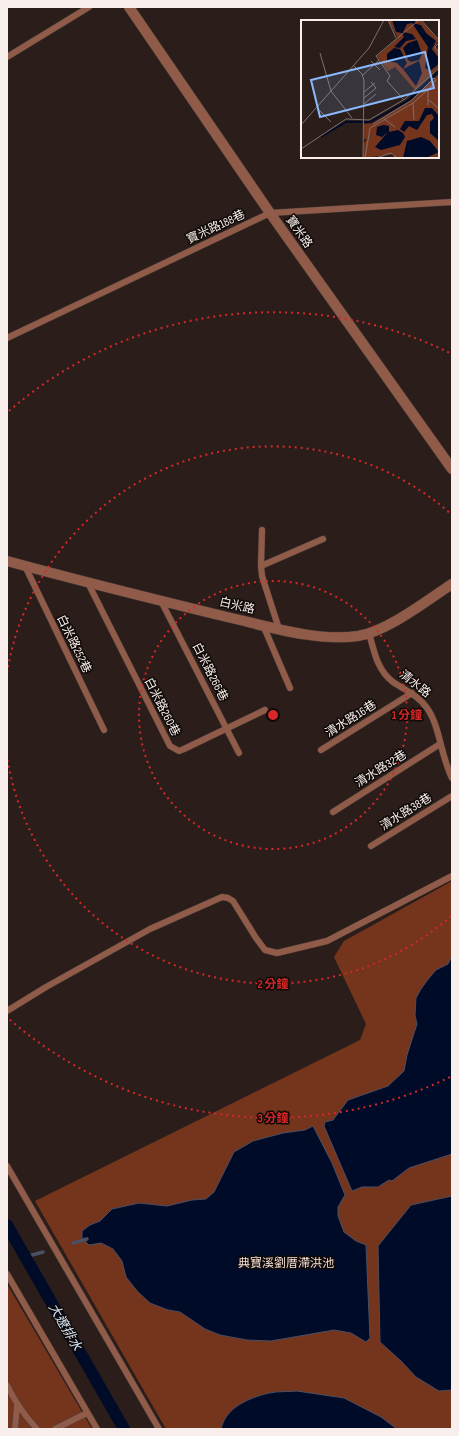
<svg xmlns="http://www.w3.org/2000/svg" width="459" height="1436" viewBox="0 0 459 1436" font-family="'Sofia Sans Condensed','Noto Sans TC',sans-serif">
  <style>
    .green { fill: #75341c }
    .water { fill: #000b28; stroke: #4a4f62 }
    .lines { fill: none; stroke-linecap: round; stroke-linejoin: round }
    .stream { stroke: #4a4f62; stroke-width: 3.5 }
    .canal { stroke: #000b28; stroke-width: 12 }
    .service-casing { stroke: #483b37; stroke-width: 7 }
    .tertiary-casing { stroke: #483b37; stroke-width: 11 }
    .service { stroke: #905c49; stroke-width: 6 }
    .tertiary { stroke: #905c49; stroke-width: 10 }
    .ring { fill: none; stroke: #d62828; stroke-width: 2; stroke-dasharray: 2 4 }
    .labels { text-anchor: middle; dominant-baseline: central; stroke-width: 3; stroke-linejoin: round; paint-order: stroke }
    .street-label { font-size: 12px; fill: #f8eeeb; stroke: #0f0a08 }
    .park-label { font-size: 12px; fill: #f3ddd5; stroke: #0f0a08 }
    .water-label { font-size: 13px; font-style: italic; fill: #d9e5f7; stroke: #0f0a08 }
    .inset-river { fill: none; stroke: #000b28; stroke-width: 2 }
    .inset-road { fill: none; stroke: #7d716e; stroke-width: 1 }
    .view { fill: #8abafc; fill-opacity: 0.15; stroke: #8abafc; stroke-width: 2 }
    .inset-edge { fill: none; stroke: #f8eeeb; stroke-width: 2 }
    .centre { fill: #d62828; stroke: #0f0a08; stroke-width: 2 }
    .ring-label { font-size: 12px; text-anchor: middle; font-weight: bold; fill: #d62828; stroke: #0f0a08; stroke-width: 3; stroke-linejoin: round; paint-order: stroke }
  </style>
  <rect width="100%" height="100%" fill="#2b1e1a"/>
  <path class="green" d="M452 881V1429H166L35 1201 360 1040 366 1024 334 957 344 941Z
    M7 1284 92 1429H7Z"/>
  <path class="water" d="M452 956V1154L409 1168 392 1181 389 1180 378 1187H362L352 1191 324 1126 325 1122 333 1120 348 1100 388 1086 404 1071 407 1055 417 1024 415 1015 416 998 421 989 429 978 436 970 448 964Z
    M313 1126 332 1163 345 1195 338 1207V1216L344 1232 356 1241 366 1245 370 1338 366 1342 351 1333 334 1330 271 1341 247 1340 220 1335 205 1329 180 1312 168 1310 150 1303 138 1292 126 1277 122 1261 113 1249 101 1243 89 1245 82 1238V1231L90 1225 100 1221 112 1209 139 1203 167 1206 192 1200 206 1199 214 1192 234 1152 253 1141 283 1133 305 1130Z
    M452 1196V1390L439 1391 416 1377 401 1361 380 1342 378 1246 411 1205Z
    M297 1391 344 1398 381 1417 397 1429H221C226 1407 249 1398 269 1393 278 1391 288 1392 297 1391Z"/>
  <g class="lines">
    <path class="stream" d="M73 1243 87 1239
      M25 1257 43 1252"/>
    <path class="canal" d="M7 1225 124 1429"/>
    <defs>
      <path id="service" d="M7 57 89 7
        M7 338 270 213 452 202
        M262 530 261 566 262 576 279 629
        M25 566 104 730
        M261 566 323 539
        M88 583 170 746 179 751 184 749 265 710
        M161 601 239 753
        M263 625 290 688
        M369 633C374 651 377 670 393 682 405 690 419 696 427 708 440 726 441 757 452 778
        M321 750 412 693
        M333 812 440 744
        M371 846 452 796
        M7 1011 46 987 150 929 222 897 228 898 233 901 256 938 265 950 277 953 327 941 452 876
        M7 1166 159 1429
        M7 1274 97 1429
        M7 1385C15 1402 24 1415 37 1429
        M15 1429 17 1405
        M55 1429 87 1413"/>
      <path id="tertiary" d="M129 7 270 213 452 469
        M7 561C80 581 153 599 227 617 267 626 316 642 358 636 388 631 426 601 452 584"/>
    </defs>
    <use href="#service" class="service-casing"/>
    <use href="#tertiary" class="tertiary-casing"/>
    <use href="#service" class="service"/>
    <use href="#tertiary" class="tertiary"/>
  </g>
  <g class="ring">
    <circle cx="273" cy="715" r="134"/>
    <path d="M451 916A269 269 0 0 1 7 757M7 673A269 269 0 0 1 451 514"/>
    <path d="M450 1077A403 403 0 0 1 9 1019M9 411A403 403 0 0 1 450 353"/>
  </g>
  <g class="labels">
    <g class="street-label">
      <text transform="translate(216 227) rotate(-25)">寶米路188巷</text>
      <text transform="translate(299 232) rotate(55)">寶米路</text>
      <text transform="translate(237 606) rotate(13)">白米路</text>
      <text transform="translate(74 644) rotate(64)">白米路252巷</text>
      <text transform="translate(210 672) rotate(63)">白米路266巷</text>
      <text transform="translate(415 684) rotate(38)">清水路</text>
      <text transform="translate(162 707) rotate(63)">白米路260巷</text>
      <text transform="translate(351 719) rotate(-32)">清水路16巷</text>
      <text transform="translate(381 769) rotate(-32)">清水路32巷</text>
      <text transform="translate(406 812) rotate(-32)">清水路38巷</text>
    </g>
    <g class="park-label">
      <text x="286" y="1263">典寶溪劉厝滯洪池</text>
    </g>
    <g class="water-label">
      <text transform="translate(65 1327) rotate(60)">大遼排水</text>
    </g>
  </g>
  <g transform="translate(301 20)">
    <rect width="138" height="138" fill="#2b1e1a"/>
    <path d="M87 0H119L138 20 134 26 138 33V47L114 70 94 47 87 51 76 36 97 18ZM138 54V138H93V134L62 138 63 123 66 119H63V104L72 103 112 79Z" fill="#75341c"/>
    <path d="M91 0H114L115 4 120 5 125 13 135 21 131 29 137 37 138 44 129 51 124 48 127 27 111 3 106 4 102 12 111 14 115 19 105 21 99 28 93 27 103 17 101 13 95 12ZM116 20 121 34 118 40 110 42 107 40 102 28 107 23ZM93 28 99 29 106 43 102 49 96 43 86 41V34ZM118 41 121 53 115 66 102 49ZM124 88H131L138 96V121L129 113V102L133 98 131 94 126 95 116 110 108 106 103 112 99 109 104 101H118ZM82 105 88 106V112L97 110 102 113 104 117 99 125 80 130 74 127 87 112 81 117 75 115 76 107ZM120 117 129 121 138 132 125 138H102L106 121Z" fill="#000b28"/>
    <path class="inset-river" d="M20 117 45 102H69L108 80 138 51"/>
    <path class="inset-road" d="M87 0 95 18M120 0 138 20M138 23 134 27 138 32M19 33 30 71 51 98M70 41 79 50M52 45 61 54 63 60 62 138M62 55 78 40M127 70V85M63 72 74 63M63 78 75 68 70 62M103 80 86 61 89 56 75 36 118 0M128 80 138 89M112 83 113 100M63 84 75 74M16 88 30 102M83 99 94 107M0 105 68 28 83 0M0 129 45 99 68 100 104 79 138 48M64 138 69 108 112 83 130 67 135 60 133 58 111 80 72 104M75 138 90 133 96 138"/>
    <path class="view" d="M124 32 133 68 19 97 10 60Z"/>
    <rect width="138" height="138" class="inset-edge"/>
  </g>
  <circle cx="273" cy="715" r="6" class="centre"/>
  <g class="ring-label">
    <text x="407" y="719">1 分鐘</text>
    <text x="273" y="988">2 分鐘</text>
    <text x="273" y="1122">3 分鐘</text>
  </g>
  <rect width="459" height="1436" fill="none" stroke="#f8eeeb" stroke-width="16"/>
</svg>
